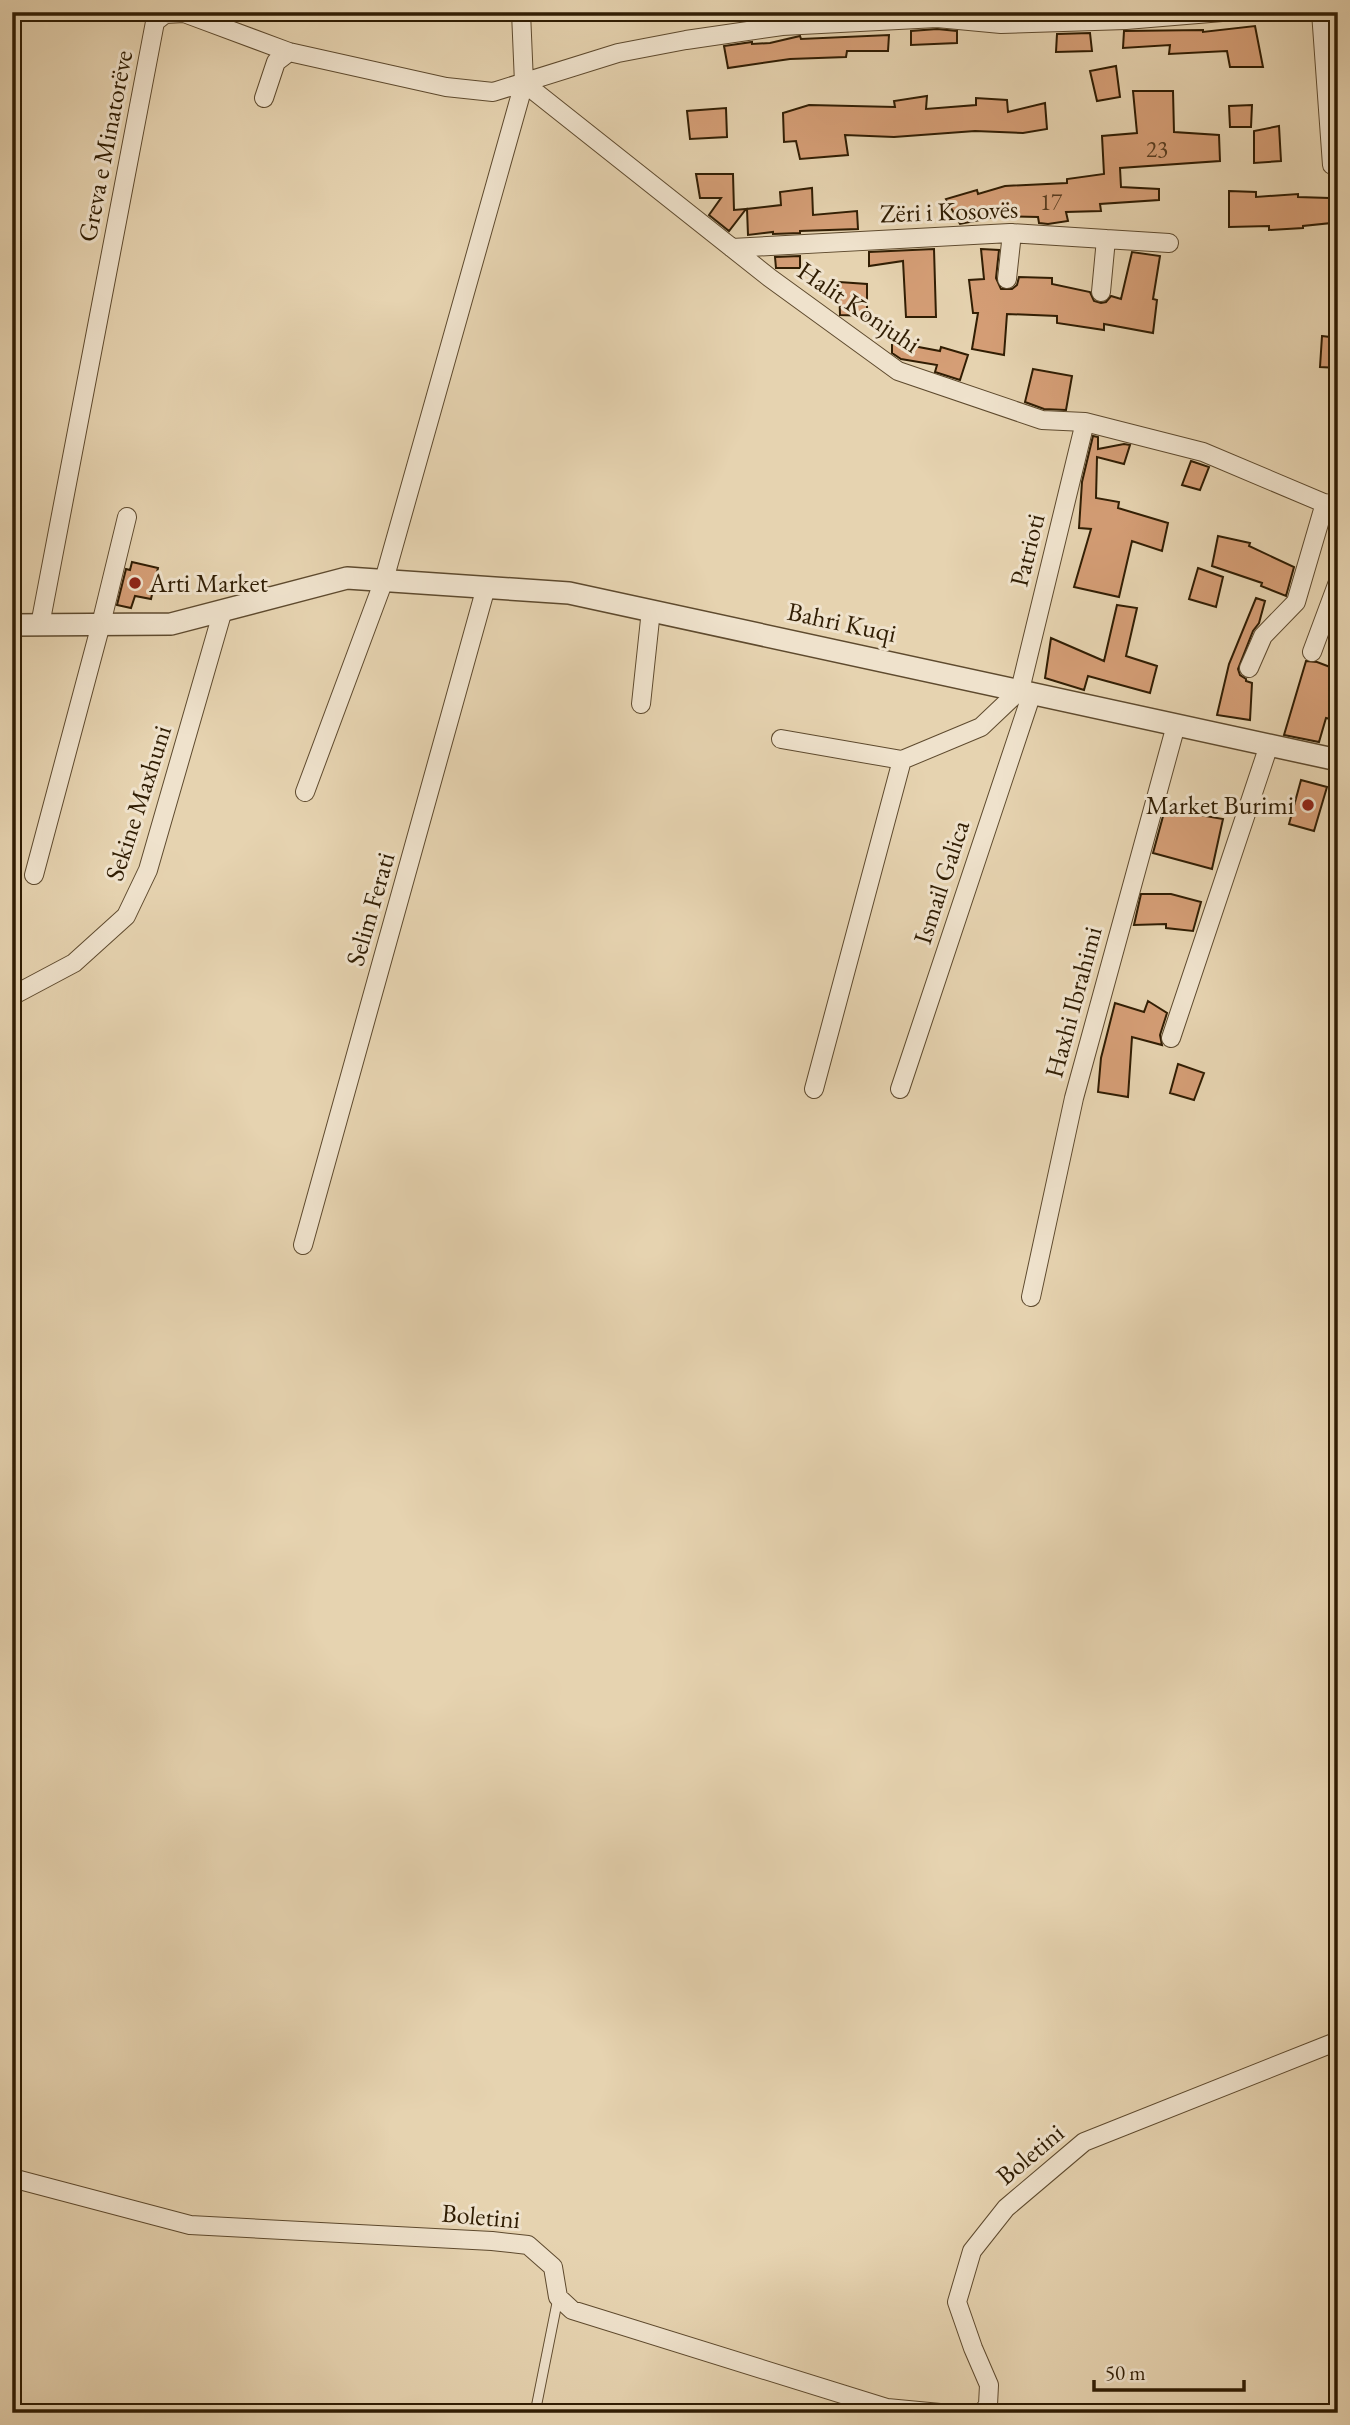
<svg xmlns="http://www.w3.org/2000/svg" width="1350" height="2425" viewBox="0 0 1350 2425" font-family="'EB Garamond',serif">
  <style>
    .building { fill: #d59e76; stroke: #301d03; stroke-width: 2 }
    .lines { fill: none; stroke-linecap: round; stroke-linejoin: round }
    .service-casing { stroke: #5e4a2e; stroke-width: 11 }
    .minor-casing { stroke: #5e4a2e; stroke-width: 20 }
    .tertiary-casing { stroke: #5e4a2e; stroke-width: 24 }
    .service { stroke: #efe2cc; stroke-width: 9 }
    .minor { stroke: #efe2cc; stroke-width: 18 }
    .tertiary { stroke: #efe2cc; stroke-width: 21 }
    .poi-dot { fill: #8f2418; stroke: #efe2cc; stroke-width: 2.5 }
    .labels { text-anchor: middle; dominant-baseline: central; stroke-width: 6; stroke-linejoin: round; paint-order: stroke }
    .number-label { font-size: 23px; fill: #593d20 }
    .street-label { font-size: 26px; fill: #301d03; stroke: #efe2cc }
    .poi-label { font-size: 26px; fill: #301d03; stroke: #efe2cc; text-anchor: start }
  </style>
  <rect width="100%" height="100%" fill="#e6d3b0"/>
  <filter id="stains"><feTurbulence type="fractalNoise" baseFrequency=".00286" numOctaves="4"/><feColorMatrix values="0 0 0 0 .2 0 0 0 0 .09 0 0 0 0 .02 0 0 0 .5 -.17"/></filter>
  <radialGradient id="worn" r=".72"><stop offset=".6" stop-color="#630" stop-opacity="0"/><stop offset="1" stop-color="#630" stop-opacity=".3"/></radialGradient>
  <path class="building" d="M1255 26 1263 67H1230L1227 51 1169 54 1170 45 1123 48 1124 31 1203 30V32Z
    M937 29 957 31V43L911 45V31Z
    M1090 33 1092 51 1056 52 1057 34Z
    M889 35 888 51H847L846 57 790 59 728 68 724 46 752 42V44L770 43 800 36 801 39Z
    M1116 66 1120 97 1097 101 1090 71Z
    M1133 91H1173L1174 132 1219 135 1220 161 1120 168 1121 187 1159 189V200L1100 204 1101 211 1066 212 1068 221 1048 224 1039 223 1038 217 1000 216 960 224 946 199 977 190 978 194 1005 186 1067 183V179L1104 174 1102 136 1137 133Z
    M927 96 926 109 976 105V98L1007 100 1008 112 1045 103 1047 129 1023 133 975 131 894 137 845 135 848 155 800 159 796 141 784 142 783 113 809 105 895 107 894 101Z
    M1252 105 1251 127H1230L1229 106Z
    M726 108 727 137 690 139 687 111Z
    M1279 126 1281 161 1254 163V131Z
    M696 174H733L734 210 746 209 729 231 709 215 721 198H700Z
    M812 188 813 215 857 211 858 229 800 231V233L773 234V232L748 235 747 209 781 205 780 192Z
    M1229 191 1256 192V197L1298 194V197L1329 198 1331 223 1303 226V228L1269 230V226L1229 227Z
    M934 249 936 317H906L903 261 869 266V252Z
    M981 249 999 250 996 278 1001 289H1012L1017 285 1019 277 1052 278V284L1090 292 1094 301 1101 303 1106 302 1111 296 1121 299 1132 252 1160 256 1153 299 1157 300 1153 333 1104 324V330L1057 323V316L1007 314 1004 355 972 349 978 313H973L969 280 984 279Z
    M800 256V268H776L775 257Z
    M839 282 867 284V316L840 315Z
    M1322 336 1338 338V368L1320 367Z
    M892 342 940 351 941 347 968 355 960 380 935 372 937 365 901 359 892 353Z
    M1033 369 1072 376 1066 410 1044 409 1025 402Z
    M1093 436 1098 437V449L1124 444 1130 445 1124 464 1097 457 1096 498 1119 502 1118 508 1168 523 1162 551 1132 541 1119 597 1074 587 1091 529 1079 528 1082 482Z
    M1191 461 1209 467 1200 490 1182 485Z
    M1218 536 1250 543 1249 546 1294 567 1286 596 1261 586 1262 583 1212 566Z
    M132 562 158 568 151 599 135 596 131 608 117 605 126 569 130 570Z
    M1198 568 1223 577 1216 607 1189 599Z
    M1256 598 1265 601 1259 623 1253 631 1238 669 1240 675 1246 679V681L1252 683 1250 720 1217 715 1229 664Z
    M1117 605 1137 608 1126 656 1157 666 1150 693 1088 676 1084 690 1045 678 1051 638 1104 661Z
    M1306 661 1317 662 1338 670V721L1326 718 1319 742 1284 735Z
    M1301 780 1327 787 1314 831 1289 824Z
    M1165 809 1223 819 1212 869 1153 853Z
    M1141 894H1171L1201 902 1193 931 1166 928V924L1134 925Z
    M1148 1001 1167 1013 1160 1035 1162 1045 1132 1037 1128 1097 1098 1092 1101 1058 1115 1003 1144 1012Z
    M1178 1064 1204 1073 1194 1100 1170 1093Z"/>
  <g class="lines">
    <defs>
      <path id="service" d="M535 2413 558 2298"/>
      <path id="minor" d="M1321 12 1332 165
        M524 83 770 278 898 371 1042 420 1085 422 1203 452 1338 509
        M264 98 276 62 289 52
        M732 248 1010 233 1169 243
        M1007 279 1012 233
        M1101 292 1106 239
        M40 625 155 22 165 14 184 13 289 52 446 87 493 92 618 53 686 40 782 26 937 18 1001 24 1126 20 1222 12
        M1312 652 1338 582
        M1249 668 1263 636 1296 602 1325 503
        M641 704 651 610
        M781 739 902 760 981 727 1020 690 1085 422
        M305 792 384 580 524 83 521 12
        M34 875 101 624 127 517
        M12 996 74 963 126 916 148 870 223 610
        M1171 1038 1269 745
        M814 1089 902 760
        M900 1089 1032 693
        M303 1245 486 587
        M1031 1297 1074 1098 1176 725
        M12 2178 190 2225 492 2241 528 2245 553 2267 558 2297 572 2310 887 2408 940 2413
        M982 2413 988 2405 989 2385 973 2348 957 2302 972 2251 1006 2208 1084 2142 1338 2041"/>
      <path id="tertiary" d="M12 625 171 624 347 578 569 593 1338 760"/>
    </defs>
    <use href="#service" class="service-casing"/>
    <use href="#minor" class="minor-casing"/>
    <use href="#tertiary" class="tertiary-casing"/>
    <use href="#service" class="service"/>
    <use href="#minor" class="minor"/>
    <use href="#tertiary" class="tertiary"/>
  </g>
  <g class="poi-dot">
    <circle cx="135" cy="583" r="7"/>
    <circle cx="1308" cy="805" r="7"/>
  </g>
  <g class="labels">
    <g class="number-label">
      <text x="1157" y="149">23</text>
      <text x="1051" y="202">17</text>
    </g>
    <g class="street-label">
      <text transform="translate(105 146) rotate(-79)">Greva e Minatorëve</text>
      <text transform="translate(949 211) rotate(-2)">Zëri i Kosovës</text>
      <text transform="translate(859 307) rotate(34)">Halit Konjuhi</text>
      <text transform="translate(1027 550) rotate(-76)">Patrioti</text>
      <text transform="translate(842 622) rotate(12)">Bahri Kuqi</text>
      <text transform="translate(138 803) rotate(-72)">Sekine Maxhuni</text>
      <text transform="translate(941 882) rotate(-72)">Ismail Galica</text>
      <text transform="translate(370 909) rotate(-74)">Selim Ferati</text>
      <text transform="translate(1073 1002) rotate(-75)">Haxhi Ibrahimi</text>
      <text transform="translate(1030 2154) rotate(-40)">Boletini</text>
      <text transform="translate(481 2216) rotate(5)">Boletini</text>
    </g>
    <g class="poi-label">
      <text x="149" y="583">Arti Market</text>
      <text x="1294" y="805" text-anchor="end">Market Burimi</text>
    </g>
  </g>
  <rect width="1350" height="2425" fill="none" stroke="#e6d3b0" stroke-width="42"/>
  <rect x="14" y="14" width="1322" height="2397" fill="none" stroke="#301d03" stroke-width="3.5"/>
  <rect x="21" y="21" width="1308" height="2383" fill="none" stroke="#301d03" stroke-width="2"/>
  <path d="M1094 2380v10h150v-10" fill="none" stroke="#301d03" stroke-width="3.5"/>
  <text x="1105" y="2380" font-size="21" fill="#301d03" stroke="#efe2cc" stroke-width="5" paint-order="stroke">50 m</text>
  <rect width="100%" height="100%" filter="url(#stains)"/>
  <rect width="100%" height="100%" fill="url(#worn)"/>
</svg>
